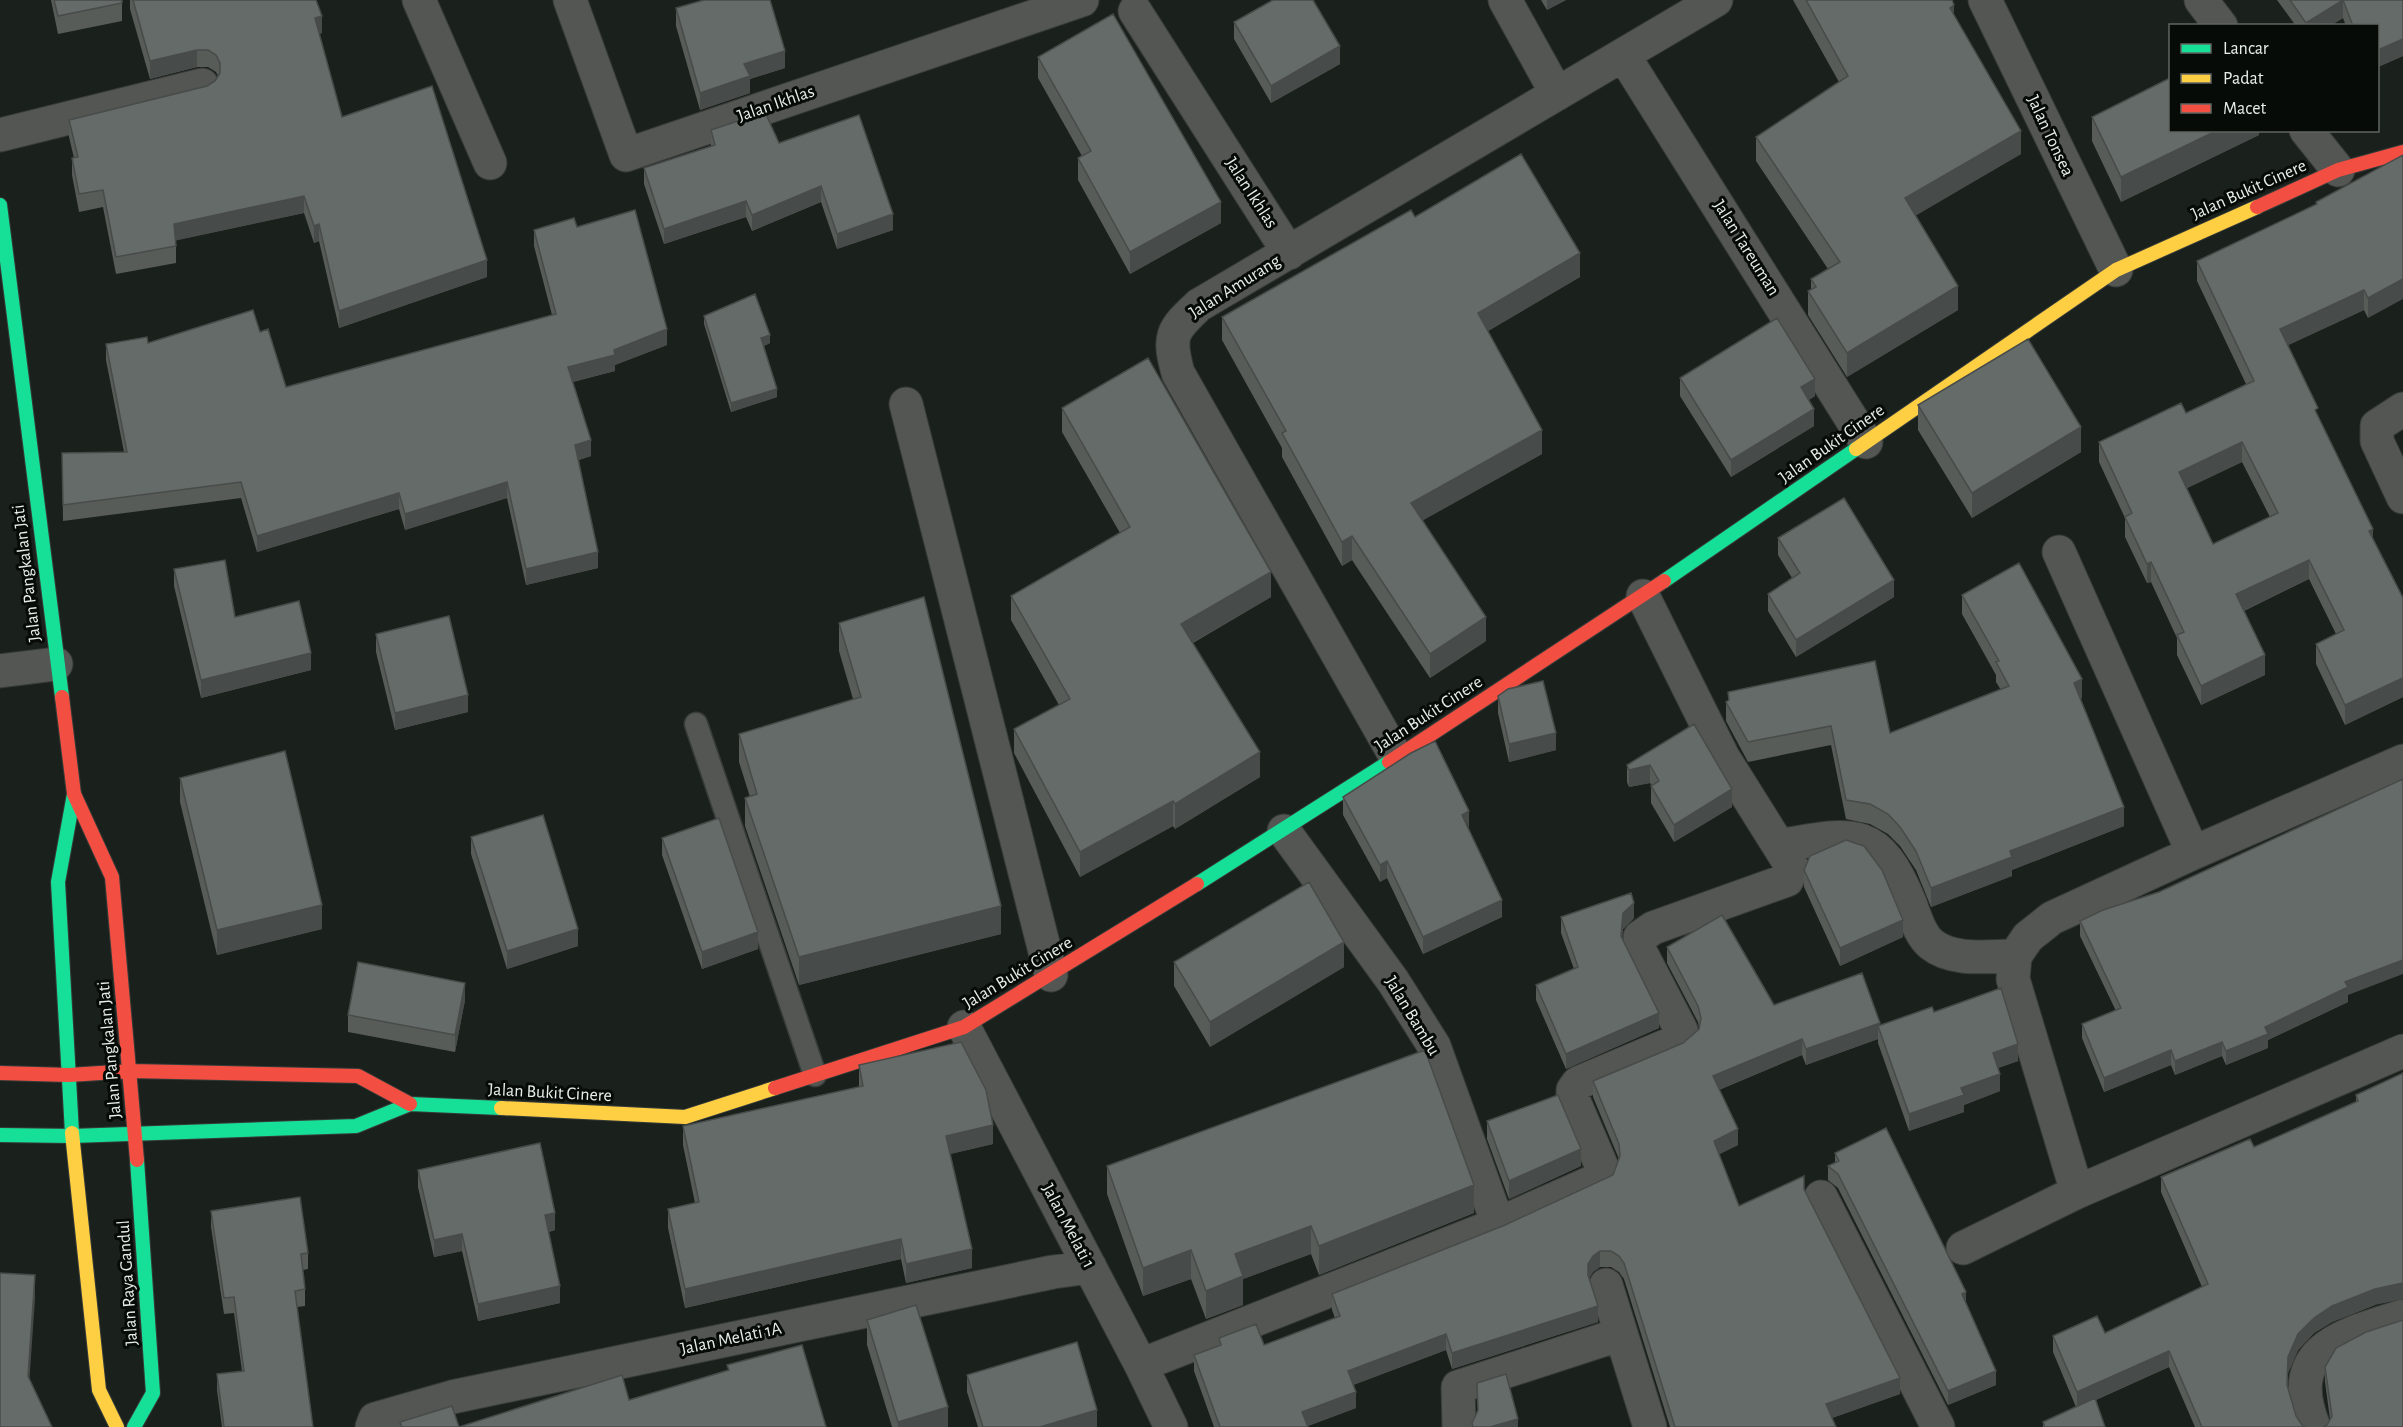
<svg xmlns="http://www.w3.org/2000/svg" width="2403" height="1427" viewBox="0 0 2403 1427" font-family="'Alegreya Sans',sans-serif">
  <style>
    .lines { fill: none; stroke-linecap: round; stroke-linejoin: round }
    .lane-casing { stroke: #373c39; stroke-width: 25 }
    .street-casing { stroke: #373c39; stroke-width: 35 }
    .fast-casing { stroke: #373c39; stroke-width: 16 }
    .slow-casing { stroke: #373c39; stroke-width: 16 }
    .jam-casing { stroke: #373c39; stroke-width: 16 }
    .lane { stroke: #545653; stroke-width: 22 }
    .street { stroke: #545653; stroke-width: 33 }
    .fast { stroke: #16e098; stroke-width: 14 }
    .slow { stroke: #ffcf43; stroke-width: 14 }
    .jam { stroke: #f24e42; stroke-width: 14 }
    .wall { fill: #575c59; fill-rule: evenodd }
    .shaded-wall { fill: #474b49 }
    .building { fill: #656b68; stroke: #474b49; stroke-width: 1.5; fill-rule: evenodd }
    .labels { text-anchor: middle; dominant-baseline: central; stroke-width: 6; stroke-linejoin: round; paint-order: stroke }
    .street-label { font-size: 18px; fill: #e6eee8; stroke: #070b08 }
  </style>
  <rect width="100%" height="100%" fill="#1a201c"/>
  <g class="lines">
    <defs>
      <path id="lane" d="M696 724 815 1075"/>
      <path id="street" d="M419 0 490 163
        M570 0 626 155 1082 0
        M1505 0 1557 94
        M1985 0 2116 270
        M2201 0 2221 26
        M1135 11 1289 253
        M1624 56 1866 442
        M2306 130 2338 170
        M0 135 202 85
        M906 404 1051 975
        M2403 409 2377 426V441L2403 497
        M2059 552 2193 853
        M0 671 56 664
        M1396 757 1178 373C1168 336 1171 331 1199 305L1716 0
        M1284 831 1393 981 1434 1046 1498 1224
        M1780 846C1854 832 1879 826 1910 903 1915 916 1919 934 1931 944 1953 962 1989 956 2015 956
        M964 1027 1141 1365 1171 1427
        M2077 1192 2013 979 2015 956 2028 937 2052 918 2193 853 2403 761
        M1821 1197 1938 1427
        M1963 1248 2077 1192 2403 1051
        M1606 1285 1650 1427
        M1141 1365 1498 1224 1599 1179 1602 1167 1573 1099V1090L1578 1083 1675 1042 1682 1037 1681 1030 1640 951V937L1653 928 1787 880 1792 867 1723 757 1643 596
        M372 1427 375 1419 452 1397 1053 1272 1090 1267
        M1459 1427 1458 1387 1621 1334
        M2314 1427C2282 1348 2343 1335 2403 1316"/>
      <path id="fast" d="M0 205 62 697
        M1664 581 1856 449
        M1197 884 1389 762
        M72 1133 58 882 74 794
        M0 1135 72 1136 356 1126 410 1104 501 1108
        M134 1427 153 1393 137 1160"/>
      <path id="slow" d="M1856 449 2116 270 2257 207
        M501 1108 685 1117 775 1088
        M72 1133 99 1390 117 1427"/>
      <path id="jam" d="M2257 207 2338 170 2403 152
        M62 697 74 794 112 877 137 1160
        M1389 762 1664 581
        M0 1073 69 1075 131 1071 358 1076 410 1104
        M775 1088 964 1027 1197 884"/>
    </defs>
    <use href="#lane" class="lane-casing"/>
    <use href="#street" class="street-casing"/>
    <use href="#fast" class="fast-casing"/>
    <use href="#slow" class="slow-casing"/>
    <use href="#jam" class="jam-casing"/>
    <use href="#lane" class="lane"/>
    <use href="#street" class="street"/>
    <use href="#fast" class="fast"/>
    <use href="#slow" class="slow"/>
    <use href="#jam" class="jam"/>
  </g>
  <path class="wall" d="M51 0H122V21L58 34Z
    M130 0H316L322 33 319 34 342 117 487 277 339 328 319 241 314 243 304 213 176 240V263L116 274 103 207 79 212 72 175V158H74L69 137V120L207 86 215 81 218 76 216 72 208 67H197L150 79 130 9Z
    M1541 0H1566L1547 10Z
    M1793 0H1952L1954 16 2021 154 1915 215 1958 310 1847 377 1808 315V291L1811 289V279L1828 269 1756 161V137L1839 82Z
    M2277 0H2403V56L2378 67V26H2346L2343 18 2330 26H2296Z
    M676 8 785 68 750 79V93L700 110 676 26Z
    M1234 22 1340 64 1271 103 1234 39Z
    M1038 57 1221 223 1130 274 1078 180V158L1082 156 1038 78Z
    M2092 117 2259 130V135L2121 202 2092 141Z
    M711 130 779 143 893 230 837 249 821 202 752 231 746 217 664 244 644 184V168L711 146Z
    M2403 155 2368 318 2364 310 2288 345 2318 417 2373 539 2403 598V697L2345 725 2316 664V644L2336 634 2309 579 2244 611 2265 675 2201 705 2177 655V638L2151 582 2147 583 2125 537V518L2099 462V442L2186 413 2246 384 2197 281V261L2316 205V202ZM2242 462 2270 517 2213 544 2187 488Z
    M1415 217 1580 277 1488 331 1542 454 1423 520 1486 641 1430 678 1352 560 1342 566 1282 457V448L1222 340V317Z
    M577 227 667 345 615 365V371L573 382 591 456 579 460 598 568 526 585 507 498 405 530 399 509 257 552 241 498 63 521 62 453 124 452 106 360V344L148 343 260 332 286 387 552 315 534 246V230Z
    M704 316 770 343 764 346 777 397 731 412 704 324Z
    M1680 378 1815 396 1809 400 1814 426 1731 477 1680 396Z
    M1918 405 2081 452 1972 518 1918 430Z
    M1062 408 1271 597 1193 643 1260 777 1175 829 1173 826 1080 877 1014 753V729L1059 705 1011 620V596L1120 533 1062 432Z
    M1778 538 1894 597 1796 657 1768 611V594L1792 578 1778 555Z
    M174 569 235 617 311 670 201 698 174 586Z
    M1962 595 2082 698 2080 699 2124 826 2012 870V876L1931 907 1916 870 1900 846 1888 834 1870 824 1846 819 1831 745 1748 762 1726 721V702L1728 701V692L1890 733 2001 690 1996 682V675L1962 614Z
    M839 623 1001 934 799 985 745 826V798L750 797 739 762V734L853 699 839 651Z
    M376 634 468 712 395 730 376 652Z
    M1498 696 1556 750 1509 762 1498 713Z
    M1694 724 1732 807 1674 842 1651 803V786H1652L1650 783 1629 787 1627 782V765Z
    M180 778 322 929 217 955 180 802Z
    M1343 797 1469 829 1502 917 1423 954 1387 878 1380 882 1343 815Z
    M471 837 578 946 507 969 471 854Z
    M662 838 758 949 702 969 662 855Z
    M1804 870 1903 937 1840 966 1804 887Z
    M1561 917 1634 918 1623 929 1622 938 1659 1028 1566 1069 1536 1000V985L1574 969 1561 933Z
    M2080 921 2348 995V1002L2268 1040V1048L2226 1065 2222 1056 2175 1075 2171 1065 2104 1092 2082 1038V1024L2116 1011 2080 936Z
    M1667 947 1774 1005 1880 1026 1934 1012 2018 1061 1998 1068 2000 1091 1964 1105V1112L1909 1131 1878 1043V1039L1806 1065 1802 1055 1719 1090 1738 1145 1719 1154 1739 1206 1804 1189 1900 1394 1832 1418 1836 1427H1670L1624 1279 1619 1272 1611 1267H1600L1593 1272 1589 1278 1598 1322 1452 1369 1446 1350 1353 1385 1356 1408 1308 1426V1427H1214L1194 1371V1355L1219 1346V1338L1264 1345 1335 1318 1332 1310V1294L1505 1225 1613 1175 1619 1159 1593 1097V1081L1683 1043 1699 1029 1698 1022 1667 963Z
    M1174 962 1344 967 1210 1047 1174 986Z
    M465 1000 455 1052 348 1032V1015Z
    M859 1065 993 1144 950 1154 972 1268 906 1283 901 1259 685 1308 668 1228V1209L695 1203 683 1145V1126L859 1087Z
    M2403 1073 2375 1305 2332 1322 2314 1333 2298 1350 2288 1373V1386L2296 1416 2302 1425 2305 1427H2195L2169 1367 2096 1400 2105 1427H2043V1422L2076 1407 2053 1352V1336L2105 1333 2202 1287 2161 1192V1177L2254 1147 2356 1102V1095Z
    M1487 1121 1581 1166 1509 1199 1487 1139Z
    M1835 1153 1966 1303 1996 1385 1948 1405 1838 1188 1828 1180V1166L1835 1163Z
    M1107 1166 1474 1213 1319 1275 1311 1254 1243 1279V1305L1206 1319 1191 1279 1143 1296 1107 1194Z
    M418 1170 555 1230 549 1232 560 1303 478 1321 462 1251 434 1257 418 1187Z
    M211 1211 308 1253V1269L303 1270 305 1289V1306L297 1307 313 1427H222L217 1390V1374L242 1371 234 1313 224 1314 211 1227Z
    M867 1320 948 1427H892L867 1345Z
    M2403 1320 2330 1419 2325 1382V1367Z
    M967 1375 1097 1427H978L967 1392Z"/>
  <path class="shaded-wall" d="M1547 0H1566L1547 10Z
    M2343 0V18L2330 26H2306V23Z
    M1954 5V29L1950 8Z
    M322 16V33L315 35V18Z
    M2403 39V56L2378 67V50Z
    M1340 46V64L1271 103V86Z
    M197 50V67L150 79V61Z
    M785 51V68L750 79V93L700 110V93L744 64Z
    M2218 130H2259V135L2121 202V177Z
    M2021 131V154L1905 222V198Z
    M821 186V202L752 231V215Z
    M304 196V213L174 241V224Z
    M746 201V217L664 244V229Z
    M1221 202V223L1130 274V252Z
    M893 214V230L837 249V234Z
    M319 224V241L314 243V226Z
    M1580 253V277L1478 337V313Z
    M487 260V277L339 328V311Z
    M2403 279V299L2368 318V298Z
    M1958 286V310L1847 377V353Z
    M2364 290V310L2280 349V329Z
    M667 329V345L615 365V371L568 383V367Z
    M770 335V343L761 347V338Z
    M1815 379V396L1801 404V387Z
    M777 389V397L731 412V403Z
    M1814 409V426L1731 477V460Z
    M2081 427V452L1972 518V493Z
    M1542 430V454L1411 527V503Z
    M591 440V456L575 461V445Z
    M2242 442V462L2179 492V472Z
    M507 482V498L405 530V514Z
    M399 493V509L257 552V536Z
    M2373 529V549L2369 531Z
    M1352 536V560L1342 566V542Z
    M598 552V568L526 585V569Z
    M2309 560V579L2236 614V594Z
    M2151 562V582L2147 583V564Z
    M1271 572V597L1181 649V624Z
    M1894 580V597L1796 657V640Z
    M1486 617V641L1430 678V654Z
    M311 653V670L201 698V680Z
    M2265 655V675L2201 705V686Z
    M2403 678V697L2345 725V705Z
    M2082 679V698L2074 703V683Z
    M468 695V712L395 730V713Z
    M1556 733V750L1509 762V744Z
    M1260 752V777L1175 829V804Z
    M1650 765V783L1629 787V770Z
    M1732 789V807L1674 842V825Z
    M1173 801V826L1080 877V852Z
    M2124 807V826L2012 870V876L1931 907V888L2010 851Z
    M1469 811V828L1462 815Z
    M1387 861V878L1380 882V865Z
    M1502 900V917L1423 954V937Z
    M1634 903V918L1623 929 1621 952V936L1623 913Z
    M322 905V929L217 955V930Z
    M1001 906V934L799 985V957Z
    M1903 920V937L1840 966V948Z
    M578 929V946L507 969V951Z
    M758 932V949L702 969V952Z
    M1344 942V967L1210 1047V1022Z
    M2403 960V974L2348 995V1002L2268 1040V1048L2226 1065V1051L2265 1027 2345 982Z
    M465 983V1000L455 1052V1035Z
    M1659 1013V1028L1566 1069V1054Z
    M1880 1023V1032L1878 1026V1039L1806 1065V1049Z
    M1802 1039V1055L1713 1092V1076Z
    M2222 1042V1056L2175 1075V1061Z
    M2018 1044V1061L1993 1070V1053Z
    M2171 1050V1065L2104 1092V1078Z
    M2000 1074V1091L1964 1105V1112L1909 1131V1114L1961 1088Z
    M993 1125V1144L946 1155V1136Z
    M1738 1129V1145L1714 1157V1141Z
    M1581 1149V1166L1509 1199V1181Z
    M1474 1185V1213L1319 1275V1246Z
    M555 1213V1230L545 1232V1215Z
    M1311 1226V1254L1243 1279V1305L1206 1319V1291L1235 1254Z
    M462 1234V1251L434 1257V1240Z
    M901 1239V1259L685 1308V1289Z
    M972 1249V1268L906 1283V1264Z
    M1191 1250V1279L1143 1296V1268Z
    M1600 1251V1267L1593 1272 1588 1280V1264L1593 1256Z
    M35 1275V1299L28 1400V1376Z
    M2403 1283V1299L2375 1305 2332 1322 2314 1333 2298 1350 2288 1373 2287 1401 2288 1357 2298 1334 2314 1318 2332 1306 2375 1289Z
    M560 1286V1303L478 1321V1304Z
    M1966 1292V1306L1962 1294Z
    M1598 1306V1322L1452 1369V1353Z
    M1446 1334V1350L1348 1387V1371Z
    M2169 1351V1367L2077 1408V1392Z
    M1996 1371V1385L1948 1405V1391Z
    M1900 1378V1394L1826 1420V1404Z
    M1356 1392V1408L1305 1427 1302 1412Z
    M948 1407V1427H898V1422Z
    M1097 1410V1427H1040Z
    M1518 1419V1427H1490Z"/>
  <path class="building" d="M54 0H122V3L58 16Z
    M133 0H316L322 16 315 18 342 117 432 86 487 260 339 311 319 224 314 226 304 196 174 224 176 246 116 257 103 190 79 194 72 158 78 157 69 120 207 86 215 81 220 73V63L216 55 208 50H197L150 61Z
    M704 0H770L785 51 744 64 750 76 700 93 676 8Z
    M1273 0H1313L1340 46 1271 86 1234 22Z
    M1806 0H1952L1954 5 1950 8 2021 131 1905 198 1958 286 1847 353 1808 291 1816 287 1811 279 1840 262 1756 137 1848 76Z
    M2290 0H2403V39L2378 50V26H2353L2343 0 2306 23Z
    M1113 14 1221 202 1130 252 1078 158 1091 151 1038 57Z
    M2170 78V130H2218L2121 177 2092 117Z
    M765 112 779 143 859 115 893 214 837 234 821 186 752 215 746 201 664 229 644 168 715 145 711 130Z
    M1521 154 1580 253 1478 313 1542 430 1411 503 1486 617 1430 654 1352 536 1342 542 1282 433 1286 431 1222 317 1411 210 1415 217Z
    M2403 155V279L2368 298 2364 290 2280 329 2318 408 2315 410 2373 529 2369 531 2403 598V678L2345 705 2316 644 2344 630 2309 560 2236 594 2265 655 2201 686 2177 635 2184 632 2151 562 2147 564 2125 517 2132 513 2099 442 2181 403 2186 413 2254 381 2197 261 2317 204 2316 202ZM2242 442 2278 513 2213 544 2179 472Z
    M635 210 667 329 614 350 615 355 568 367 591 440 575 445 598 552 526 569 507 482 405 514 399 493 257 536 241 482 63 505 62 453 127 452 106 344 147 337 148 343 253 310 260 332 268 329 286 387 556 314 534 230 574 218 577 227Z
    M755 294 770 335 761 338 777 389 731 403 704 316Z
    M1777 318 1815 379 1801 387 1814 409 1731 460 1680 378Z
    M2028 339 2081 427 1972 493 1918 405Z
    M1148 358 1271 572 1181 624 1260 752 1175 804 1173 801 1080 852 1014 729 1070 699 1011 596 1130 527 1062 408Z
    M1844 498 1894 580 1796 640 1768 594 1800 573 1778 538Z
    M225 560 235 617 299 601 311 653 201 680 174 569Z
    M2019 563 2082 679 2074 683 2124 807 2010 851 2012 857 1931 888 1916 851 1900 827 1888 814 1870 804 1846 800 1831 726 1748 742 1726 702 1729 700 1728 692 1875 661 1890 733 2009 686 1996 662 1999 661 1962 595Z
    M924 597 1001 906 799 957 745 798 757 794 739 734 861 697 839 623Z
    M449 616 468 695 395 713 376 634Z
    M1543 681 1556 733 1509 744 1498 696 1508 689Z
    M1694 724 1732 789 1674 825 1651 786 1659 781 1650 765 1629 770 1627 765Z
    M1435 741 1469 811 1462 815 1502 900 1423 937 1387 861 1380 865 1343 797 1411 753Z
    M285 751 322 905 217 930 180 778Z
    M2403 779V960L2345 982 2348 987 2265 1027 2268 1034 2226 1051 2222 1042 2175 1061 2171 1050 2104 1078 2082 1024 2121 1008 2080 921 2103 910 2159 892Z
    M543 815 578 929 507 951 471 837Z
    M719 818 758 932 702 952 662 838Z
    M1846 840 1864 846 1882 870 1903 920 1840 948 1804 870 1810 856Z
    M1309 882 1344 942 1210 1022 1174 962Z
    M1631 893 1634 903 1623 913 1621 936 1659 1013 1566 1054 1536 985 1578 967 1561 917Z
    M1722 915 1774 1005 1862 973 1880 1023 1806 1049 1802 1039 1713 1076 1738 1129 1714 1141 1739 1206 1804 1176V1189L1900 1378 1826 1404 1836 1427H1675L1624 1263 1619 1256 1611 1251H1600L1593 1256 1588 1264V1275L1598 1306 1452 1353 1446 1334 1348 1371 1356 1392 1302 1412 1308 1427H1220L1194 1355 1221 1345 1219 1338 1256 1324 1264 1345 1340 1316 1332 1294 1505 1225 1613 1175 1620 1156 1619 1144 1593 1081 1683 1043 1699 1029 1701 1018 1698 1006 1667 947Z
    M358 962 465 983 455 1035 348 1015Z
    M2001 988 2018 1044 1993 1053 2000 1074 1961 1088 1964 1095 1909 1114 1878 1026 1932 1007 1934 1012Z
    M961 1042 986 1090 993 1125 946 1136 972 1249 906 1264 901 1239 685 1289 668 1209 699 1202 683 1126 863 1086 859 1065Z
    M1425 1050 1474 1185 1319 1246 1311 1226 1235 1254 1243 1276 1206 1291 1191 1250 1143 1268 1107 1166Z
    M2403 1073V1283L2375 1289 2332 1306 2314 1318 2298 1334 2288 1357 2287 1385 2296 1416 2302 1425 2305 1427H2202L2169 1351 2077 1392 2053 1336 2097 1316 2105 1333 2208 1284 2161 1177 2250 1139 2254 1147 2358 1101 2356 1095Z
    M1558 1095 1581 1149 1509 1181 1487 1121Z
    M1886 1128 1966 1292 1962 1294 1996 1371 1948 1391 1838 1174 1828 1166 1839 1161 1835 1153Z
    M540 1143 555 1213 545 1215 560 1286 478 1304 462 1234 434 1240 418 1170Z
    M300 1197 308 1253 301 1254 305 1289 295 1291 313 1427H224L217 1374 244 1371 234 1297 224 1298 211 1211Z
    M0 1273 35 1275 28 1376 52 1427H0Z
    M916 1305 948 1407 898 1422 867 1320Z
    M2403 1320V1427H2323L2327 1425 2332 1416 2325 1367 2336 1348 2366 1332Z
    M1077 1342 1097 1410 1040 1427H983L967 1375Z
    M802 1345 826 1427H402L400 1422 452 1406 459 1427 622 1375 629 1400 729 1370 727 1365Z
    M1506 1374 1518 1419 1490 1427H1473L1472 1423 1478 1410 1477 1383Z
    M2095 1398 2105 1427H2045L2043 1422Z"/>
  <g class="labels">
    <g class="street-label">
      <text transform="translate(776 104) rotate(-19)">Jalan Ikhlas</text>
      <text transform="translate(2050 136) rotate(65)">Jalan Tonsea</text>
      <text transform="translate(2249 190) rotate(-24)">Jalan Bukit Cinere</text>
      <text transform="translate(1251 193) rotate(57)">Jalan Ikhlas</text>
      <text transform="translate(1746 248) rotate(58)">Jalan Tareuman</text>
      <text transform="translate(1235 287) rotate(-32)">Jalan Amurang</text>
      <text transform="translate(1832 444) rotate(-35)">Jalan Bukit Cinere</text>
      <text transform="translate(27 573) rotate(-97)">Jalan Pangkalan Jati</text>
      <text transform="translate(1429 714) rotate(-33)">Jalan Bukit Cinere</text>
      <text transform="translate(1018 973) rotate(-31)">Jalan Bukit Cinere</text>
      <text transform="translate(1412 1016) rotate(59)">Jalan Bambu</text>
      <text transform="translate(110 1050) rotate(-95)">Jalan Pangkalan Jati</text>
      <text transform="translate(550 1093) rotate(3)">Jalan Bukit Cinere</text>
      <text transform="translate(1068 1226) rotate(62)">Jalan Melati 1</text>
      <text transform="translate(128 1283) rotate(-94)">Jalan Raya Gandul</text>
      <text transform="translate(731 1339) rotate(-12)">Jalan Melati 1A</text>
    </g>
  </g>
  <rect x="2169" y="24" width="210" height="108" fill="#070b08" stroke="#606662" stroke-width="1.5"/>
  <rect x="2181" y="44" width="30" height="9" fill="#16e098" stroke="#606662" stroke-width="1.5"/>
  <text x="2223" y="54" font-size="18" fill="#e6eee8">Lancar</text>
  <rect x="2181" y="74" width="30" height="9" fill="#ffcf43" stroke="#606662" stroke-width="1.5"/>
  <text x="2223" y="84" font-size="18" fill="#e6eee8">Padat</text>
  <rect x="2181" y="104" width="30" height="9" fill="#f24e42" stroke="#606662" stroke-width="1.5"/>
  <text x="2223" y="114" font-size="18" fill="#e6eee8">Macet</text>
</svg>
